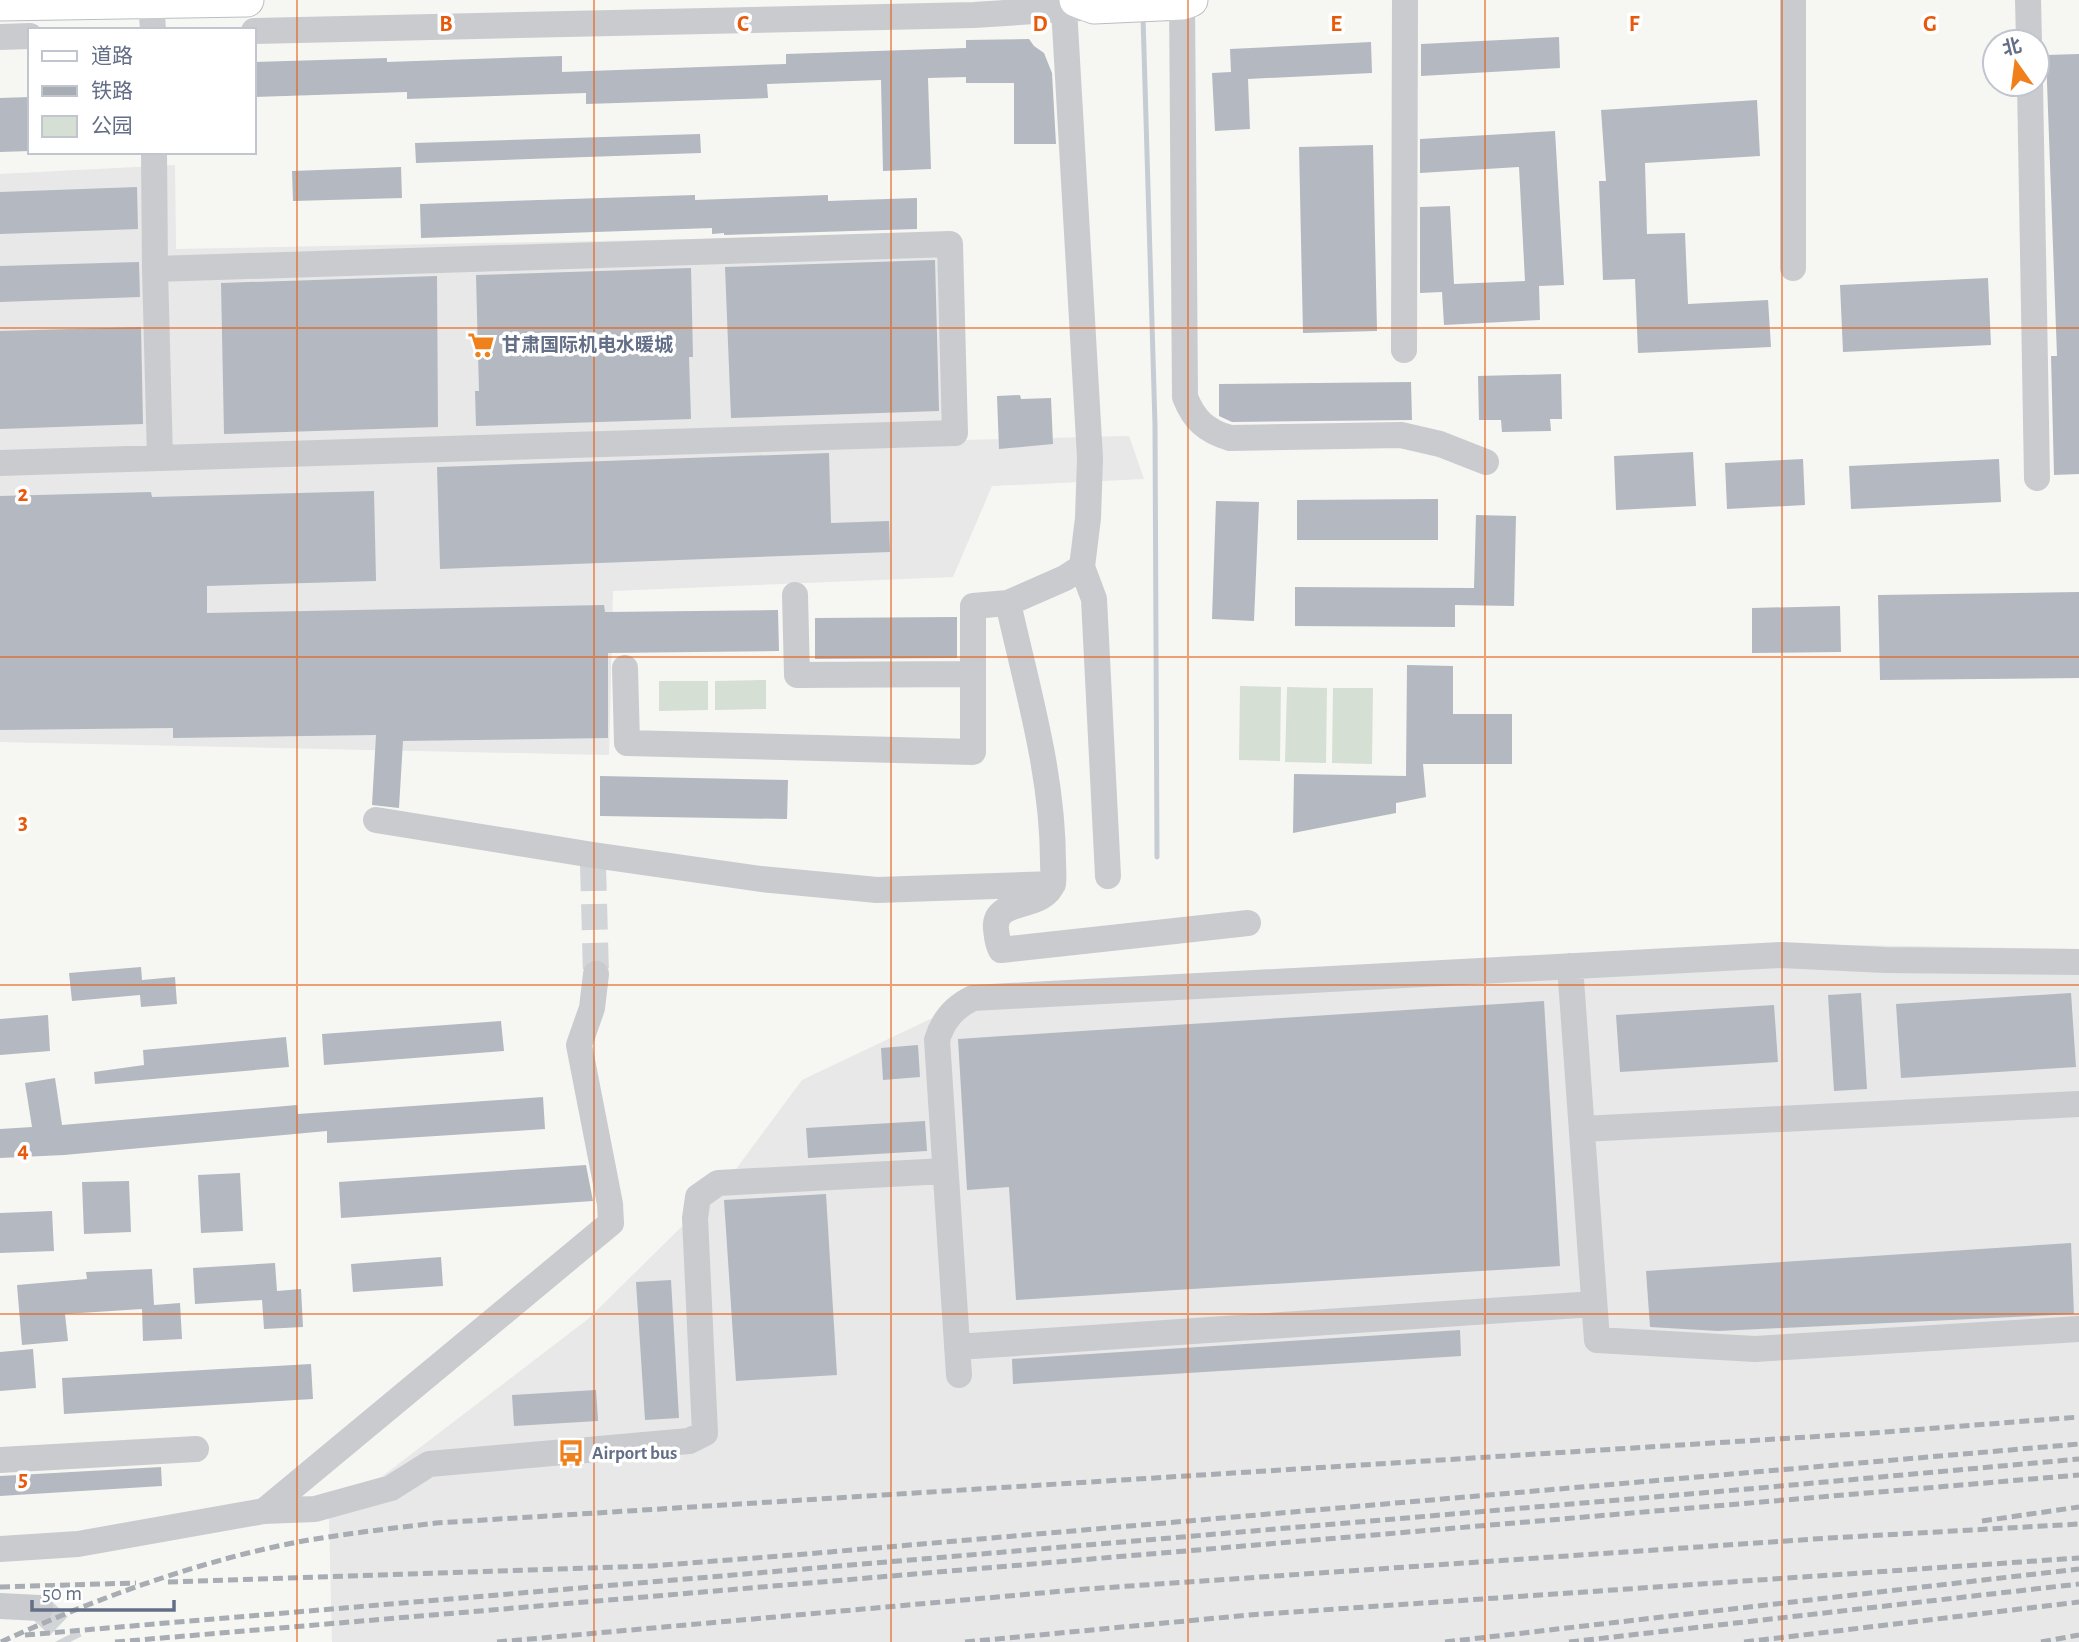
<svg xmlns="http://www.w3.org/2000/svg" width="2079" height="1642" viewBox="0 0 2079 1642" font-family="'Alegreya Sans','Noto Sans SC',sans-serif">
  <style>
    .built { fill: #e7e8e7 }
    .green { fill: #d6dfd4 }
    .lines { fill: none; stroke-linecap: round; stroke-linejoin: round }
    .stream { stroke: #c6ccd3; stroke-width: 5 }
    .building { fill: #b4b8c0 }
    .minor-tunnel { stroke: #d2d5d8; stroke-width: 26; stroke-dasharray: 26 13; stroke-linecap: butt }
    .major-casing { stroke: #bbbdc2; stroke-width: 35 }
    .minor { stroke: #c9cbcf; stroke-width: 26 }
    .major { stroke: #fff; stroke-width: 33 }
    .rail { stroke: #a8acb3; stroke-width: 5; stroke-dasharray: 10 5; stroke-linecap: butt }
    .grid { fill: none; stroke: #e8590c; stroke-width: 2; stroke-opacity: 0.55 }
    .labels { text-anchor: middle; dominant-baseline: central; stroke-width: 7; stroke-linejoin: round; paint-order: stroke }
    .poi-label { font-size: 19px; font-weight: bold; fill: #646f87; stroke: #fff; text-anchor: start }
    .grid-label { font-size: 23px; text-anchor: middle; font-weight: bold; fill: #e8590c; stroke: #fff; stroke-width: 7; stroke-linejoin: round; paint-order: stroke }
  </style>
  <rect width="100%" height="100%" fill="#f6f7f3"/>
  <path class="built" d="M175 165 176 249 959 234 964 440 1129 436 1144 479 992 486 953 577 613 591 609 755 0 742V174Z
    M1794 944 2079 949V1642H332L329 1517 588 1319 725 1184 802 1080 941 1014 967 987Z"/>
  <path class="green" d="M766 680V709L715 710V681Z
    M659 681H708V710L659 711Z
    M1240 686 1281 687 1280 761 1239 760Z
    M1287 687 1327 688 1326 763 1285 762Z
    M1333 688H1373L1372 764 1332 763Z"/>
  <g class="lines">
    <path class="stream" d="M1143 17 1155 425 1157 857"/>
  </g>
  <path class="building" d="M1559 37 1560 68 1421 76V44Z
    M1029 39 1034 46 1044 53 1052 73 1056 144H1014V83H966V77L928 78 931 169 883 171 881 80 767 84 768 98 586 104V93L407 99V92L254 97V62L387 58V62L562 56V72L786 64V54L966 48V40Z
    M1371 42 1372 73 1248 79 1250 129 1215 131 1212 73 1231 72 1230 49Z
    M2079 54V474L2054 475 2051 356H2057L2046 55Z
    M30 97V151L0 152V98Z
    M1757 100 1760 156 1645 163 1647 234 1685 233 1688 304 1768 300 1771 347 1638 353 1635 279 1603 280 1599 181H1606L1601 110Z
    M1555 131 1564 285 1539 286 1540 320 1444 325 1442 292 1420 293V207L1450 206 1454 284 1525 281 1519 167 1420 173V139Z
    M700 134 701 153 416 163 415 143Z
    M1373 145 1377 331 1303 333 1299 147Z
    M401 167 402 198 293 201 292 171Z
    M137 187 138 229 0 234V192Z
    M695 195V200L828 195V201L917 198V229L724 235V233L712 234V228L421 238 420 204Z
    M935 260 939 411 731 418 725 267Z
    M139 262 140 297 0 302V266Z
    M691 268 693 357H689L691 419 476 426 475 391H479L476 275Z
    M437 276 438 427 224 434 221 283Z
    M1988 278 1991 345 1843 352 1840 285Z
    M141 327 143 424 0 429V331Z
    M1561 374 1562 419H1550L1551 431 1502 432 1501 420H1479L1478 376Z
    M1411 382 1412 420 1232 422 1219 416V384Z
    M1020 395 1021 399 1051 398 1053 444 999 449 997 396Z
    M1693 452 1696 506 1616 510 1614 456Z
    M829 453 831 523 889 521 890 552 440 569 437 467Z
    M1803 459 1805 505 1727 509 1725 463Z
    M1999 459 2001 502 1851 509 1849 466Z
    M374 491 376 581 207 586V613L604 605 605 612 778 610 779 651 608 653V738L403 741 399 808 372 805 376 735 173 738V728L0 730V496L151 492 152 497Z
    M1438 499V540H1297V500Z
    M1216 501 1259 502 1254 621 1212 619Z
    M1476 515 1516 516 1514 606 1455 605V627L1295 626V587L1474 588Z
    M2079 592V678L1880 680 1878 595Z
    M1840 606 1841 652 1752 653V608Z
    M957 617V658L815 659V618Z
    M1407 665 1453 666V714H1512V764H1423L1426 797 1396 803V813L1293 833 1294 774 1406 776Z
    M600 776 788 780 787 819 600 816Z
    M141 967 142 980 175 977 177 1004 141 1007 140 995 72 1001 69 973Z
    M1861 993 1867 1089 1834 1091 1828 995Z
    M2071 993 2076 1067 1901 1078 1896 1004Z
    M1544 1001 1560 1266 1016 1300 1009 1187 967 1190 958 1039Z
    M1774 1005 1778 1062 1620 1072 1616 1015Z
    M48 1015 50 1051 0 1055V1019Z
    M501 1021 504 1051 324 1065 322 1034Z
    M286 1037 289 1067 95 1084 94 1072 144 1065 143 1050Z
    M918 1045 920 1077 883 1080 881 1048Z
    M55 1078 62 1125 297 1105 298 1114 543 1097 545 1129 327 1143V1131L64 1155 0 1158V1129L32 1127 25 1083Z
    M925 1121 927 1151 808 1158 806 1128Z
    M586 1165 593 1201 341 1218 339 1182Z
    M240 1173 243 1231 201 1233 198 1175Z
    M129 1181 131 1232 84 1234 82 1182Z
    M826 1194 837 1375 736 1381 724 1200Z
    M52 1211 54 1251 0 1253V1213Z
    M2071 1243 2074 1314 1718 1331 1650 1327 1646 1271Z
    M441 1257 443 1286 353 1292 351 1264Z
    M275 1263 277 1291 301 1289 303 1327 264 1329 262 1300 195 1304 193 1268Z
    M152 1269 154 1305 180 1303 182 1339 143 1341 142 1309 65 1314 68 1341 22 1345 17 1285 87 1279 86 1272Z
    M671 1280 679 1418 645 1420 636 1282Z
    M1460 1330 1461 1356 1013 1384 1012 1359Z
    M33 1349 36 1388 0 1391V1352Z
    M311 1364 313 1399 64 1414 62 1378Z
    M596 1390 598 1421 514 1426 512 1395Z
    M161 1467 162 1486 0 1496V1476Z"/>
  <g class="lines">
    <path class="minor-tunnel" d="M593 865 596 974
      M40 1608 65 1632 70 1642"/>
    <defs>
      <path id="major" d="M1076 0 1094 7 1182 3 1191 0
        M0 4 247 0"/>
    </defs>
    <use href="#major" class="major-casing"/>
    <path class="minor" d="M1182 0 1185 397C1194 420 1206 431 1230 438L1401 435 1440 444 1486 462
      M1793 0V268
      M2028 0 2029 42
      M151 1 153 30
      M1064 8 1090 458 1088 518 1082 567 1065 578 1008 603C1027 688 1053 774 1053 862 1053 868 1054 877 1053 883 1044 911 993 897 996 929 997 937 997 943 1001 950L1248 923
      M254 31 974 15 1081 8
      M0 37 30 36
      M2030 84 2037 478
      M154 152 155 269 160 458
      M1404 350 1405 0
      M0 463 955 433 950 244 155 269
      M1082 567 1094 599 1108 876
      M795 595 797 675 971 674
      M625 668 627 743 973 752V606L1008 603
      M376 820 593 855 761 879 877 890 1053 884
      M1570 966 1597 1340 1755 1349 2079 1329
      M1582 1129 2079 1104
      M957 1347 1594 1304
      M959 1375 937 1040C943 1020 954 1007 973 998L1781 955 1885 960 2079 962
      M0 1460 196 1449
      M264 1511 315 1509 391 1488 429 1464 689 1441 705 1433 695 1218 698 1197 718 1183 945 1171
      M0 1549 78 1544 264 1511 611 1223 610 1204 579 1045 592 1008 596 974
      M0 1606 40 1608"/>
    <use href="#major" class="major"/>
    <path class="rail" d="M1982 1521 2079 1507
      M168 1582 651 1566 806 1554 2079 1444
      M0 1587 136 1583
      M25 1635 1748 1489 2079 1459
      M1 1642C96 1598 207 1558 309 1540 351 1533 394 1528 436 1523L1872 1433 2079 1417
      M115 1642 2079 1475
      M497 1642 1086 1589 1829 1538 2079 1524
      M965 1642 1249 1615 2079 1558
      M1445 1642 2079 1569
      M1569 1642 2079 1584
      M1744 1642 2079 1602
      M2041 1642 2079 1635"/>
  </g>
  <path class="grid" d="M297 0V1642M594 0V1642M891 0V1642M1188 0V1642M1485 0V1642M1782 0V1642M0 328H2079M0 657H2079M0 985H2079M0 1314H2079"/>
  <defs>
    <symbol id="supermarket-bare" viewBox="-9 -9 18 18"><path d="M-6-5.5h2.5l.6 2H6L4.5 2H-2.5L-4.4-4H-6ZM-1.5 3.2a1.3 1.3 0 1 0 .1 0ZM3 3.2a1.3 1.3 0 1 0 .1 0Z" fill="#ef801b" stroke="#fff" stroke-width="2.5" paint-order="stroke"/></symbol>
    <symbol id="bus-bare" viewBox="-9 -9 18 18"><path d="M-5-6H5V4H4V6H2V4H-2V6H-4V4H-5ZM-3.5-4V0h7V-4ZM-3.5 1.2v1.5H-2V1.2ZM2 1.2v1.5H3.5V1.2Z" fill="#ef801b" stroke="#fff" stroke-width="2.5" paint-order="stroke"/></symbol>
  </defs>
  <g fill-rule="evenodd">
    <use href="#supermarket-bare" x="462" y="326" width="38" height="38"/>
    <use href="#bus-bare" x="552" y="1434" width="38" height="38"/>
  </g>
  <g class="labels">
    <g class="poi-label">
      <text x="502" y="345">甘肃国际机电水暖城</text>
      <text x="592" y="1453">Airport bus</text>
    </g>
  </g>
  <g class="grid-label">
    <text x="446" y="31">B</text>
    <text x="743" y="31">C</text>
    <text x="1040" y="31">D</text>
    <text x="1336" y="31">E</text>
    <text x="1634" y="31">F</text>
    <text x="1930" y="31">G</text>
    <text x="23" y="501">2</text>
    <text x="23" y="829">3</text>
    <text x="23" y="1157">4</text>
    <text x="23" y="1486">5</text>
  </g>
  <rect x="28" y="28" width="228" height="126" fill="#ffffff" stroke="#c1c5cf" stroke-width="2"/>
  <rect x="42" y="51" width="35" height="10" fill="#ffffff" stroke="#c1c5cf" stroke-width="2"/>
  <text x="91" y="63" font-size="21" fill="#646f87">道路</text>
  <rect x="42" y="86" width="35" height="10" fill="#a8acb3" stroke="#c1c5cf" stroke-width="2"/>
  <text x="91" y="98" font-size="21" fill="#646f87">铁路</text>
  <rect x="42" y="116" width="35" height="21" fill="#d6dfd4" stroke="#c1c5cf" stroke-width="2"/>
  <text x="91" y="133" font-size="21" fill="#646f87">公园</text>
  <g transform="translate(2016 63) rotate(346)"><circle r="33" fill="#ffffff" stroke="#c1c5cf" stroke-width="2"/>
  <path d="M0-5L12 26L0 18L-12 26Z" fill="#ef801b"/>
  <text y="-10" font-size="19" font-weight="bold" text-anchor="middle" fill="#646f87">北</text>
  </g>
  <path d="M32 1600v10h142v-10" fill="none" stroke="#646f87" stroke-width="3.5"/>
  <text x="42" y="1600" font-size="21" fill="#646f87" stroke="#ffffff" stroke-width="5" paint-order="stroke">50 m</text>
</svg>
